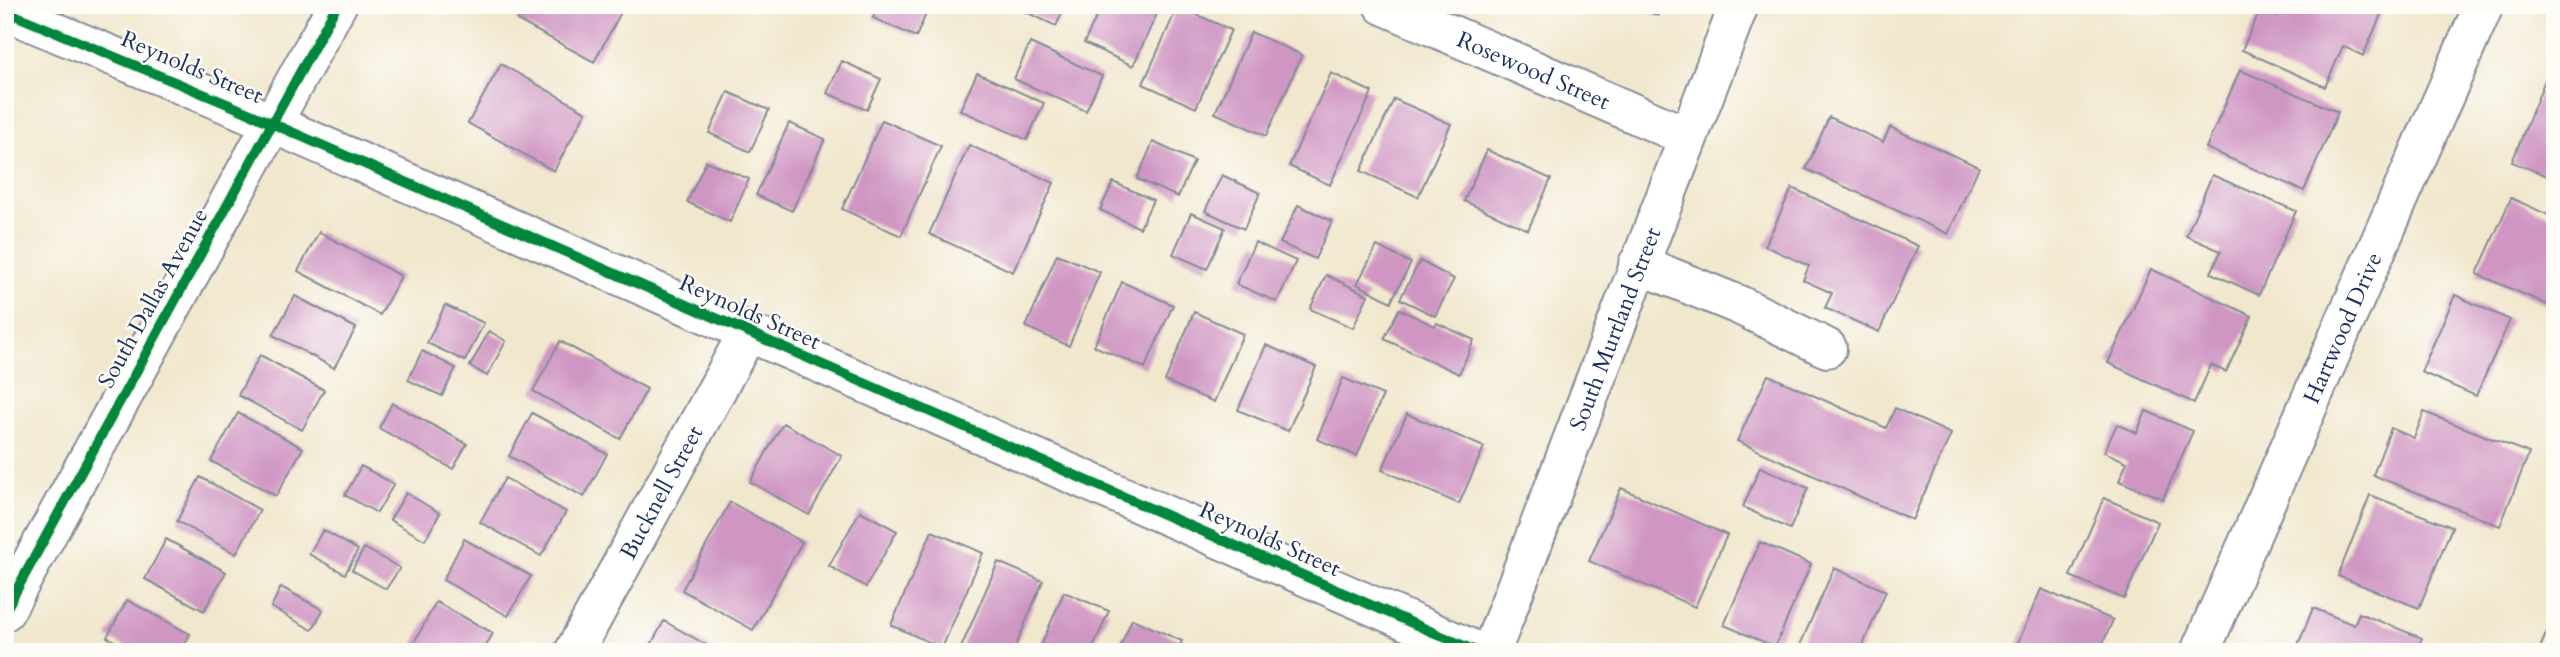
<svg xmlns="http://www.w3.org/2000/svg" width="2560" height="657" viewBox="0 0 2560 657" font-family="Cardo,serif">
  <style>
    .building { fill: #cf95c3 }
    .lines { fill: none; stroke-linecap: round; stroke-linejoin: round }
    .minor-casing { stroke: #868b96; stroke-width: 42 }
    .major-casing { stroke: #868b96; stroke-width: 42 }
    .minor { stroke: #fff; stroke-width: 38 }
    .major { stroke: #fff; stroke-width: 38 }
    .cycleway-casing { stroke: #fdfcf7; stroke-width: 15 }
    .cycleway { stroke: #00873e; stroke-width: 10 }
    .labels { text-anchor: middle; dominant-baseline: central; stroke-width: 5; stroke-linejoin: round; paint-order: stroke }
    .street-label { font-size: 23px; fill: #1b2f5e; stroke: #fdfcf7 }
  </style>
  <rect width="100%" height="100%" fill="#fdfcf7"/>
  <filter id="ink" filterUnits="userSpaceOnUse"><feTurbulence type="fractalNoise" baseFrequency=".0143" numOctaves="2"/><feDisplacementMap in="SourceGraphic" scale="14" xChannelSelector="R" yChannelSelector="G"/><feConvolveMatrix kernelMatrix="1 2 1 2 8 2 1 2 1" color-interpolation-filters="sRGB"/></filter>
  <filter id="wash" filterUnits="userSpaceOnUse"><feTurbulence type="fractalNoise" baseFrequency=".00686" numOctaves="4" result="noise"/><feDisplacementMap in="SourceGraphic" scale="28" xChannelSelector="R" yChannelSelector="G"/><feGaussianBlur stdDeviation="1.57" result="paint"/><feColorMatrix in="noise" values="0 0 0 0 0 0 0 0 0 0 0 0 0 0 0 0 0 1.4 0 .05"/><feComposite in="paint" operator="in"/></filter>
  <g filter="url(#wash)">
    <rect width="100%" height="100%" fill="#f1e7cd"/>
    <g id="blocks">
      <path class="building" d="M525 5H625L594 62 517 20Z
        M878 5H930L916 37 873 18Z
        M1011 5H1066L1056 26Z
        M1102 5H1161L1133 66 1084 43Z
        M1633 5H1663L1658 16Z
        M2283 5H2358L2381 15 2363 56 2343 46 2325 87 2242 50 2261 8 2278 16Z
        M1178 6 1231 30 1196 108 1143 84Z
        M1251 32 1302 55 1266 136 1215 113Z
        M1030 43 1102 76 1086 111 1014 79Z
        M842 61 881 79 867 110 827 93Z
        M501 64 586 112 554 171 468 123Z
        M2240 70 2338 112 2304 191 2206 148Z
        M977 73 1044 103 1027 140 960 110Z
        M1331 73 1372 92 1330 185 1289 166Z
        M2545 80 2555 84V179L2512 162Z
        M728 92 769 110 750 152 709 133Z
        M1394 99 1451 124 1418 197 1361 171Z
        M1829 117 1883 142 1890 127 1979 167 1948 234 1806 169Z
        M882 120 941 146 901 236 842 209Z
        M789 123 825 139 792 211 756 195Z
        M1153 142 1194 161 1178 197 1137 179Z
        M969 145 1054 183 1013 272 929 234Z
        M1487 150 1551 179 1528 230 1464 201Z
        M706 161 749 179 730 222 687 202Z
        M1222 175 1260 193 1244 229 1205 211Z
        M2212 175 2296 211 2259 295 2211 273 2221 251 2186 236Z
        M1113 182 1153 200 1140 228 1100 210Z
        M1792 188 1918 246 1879 332 1825 308 1832 293 1803 280 1809 266 1765 246Z
        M2511 198 2555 218V308L2477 274Z
        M1298 205 1332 221 1315 259 1280 243Z
        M1191 213 1225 228 1207 269 1173 254Z
        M319 232 401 276 380 315 298 271Z
        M1255 242 1296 261 1277 302 1236 284Z
        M1377 246 1411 263 1391 302 1357 284Z
        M1057 254 1100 272 1069 346 1026 327Z
        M1420 261 1454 279 1435 316 1400 299Z
        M2151 269 2252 316 2226 372 2211 365 2194 403 2108 363Z
        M1326 275 1368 295 1353 328 1310 309Z
        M1122 282 1173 305 1145 368 1094 346Z
        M2455 295 2510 320 2476 396 2421 372Z
        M295 296 356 328 334 368 273 335Z
        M445 305 484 323 465 361 427 343Z
        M1399 309 1435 326 1437 323 1474 340 1459 374 1384 339Z
        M1194 312 1243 334 1214 402 1165 381Z
        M489 331 506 341 487 376 470 366Z
        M560 341 647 389 620 439 533 391Z
        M1266 345 1316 367 1288 431 1238 410Z
        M422 351 456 368 442 396 408 380Z
        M260 355 324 390 302 430 238 395Z
        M1768 375 1886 428 1895 408 1951 434 1912 520 1737 441Z
        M1343 378 1383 395 1357 456 1317 439Z
        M392 403 467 444 453 469 379 428Z
        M2146 411 2193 431 2163 499 2119 481 2127 462 2104 452 2117 424 2137 433Z
        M2424 412 2529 453 2500 526 2373 475 2391 428 2414 438Z
        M238 413 303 448 276 496 211 461Z
        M532 413 607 454 584 497 509 456Z
        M1407 414 1484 447 1459 504 1382 470Z
        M783 423 842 456 809 515 750 482Z
        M361 466 394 484 377 513 345 495Z
        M1760 467 1808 488 1790 529 1743 507Z
        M200 477 260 510 236 554 177 521Z
        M505 478 566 512 541 556 480 522Z
        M1621 488 1727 535 1695 607 1589 561Z
        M406 493 440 513 425 540 390 520Z
        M2370 495 2452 527 2419 608 2338 576Z
        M2104 498 2158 522 2124 599 2070 576Z
        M730 502 802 542 753 630 682 590Z
        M860 511 897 531 866 587 829 566Z
        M323 530 358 550 345 574 309 554Z
        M932 531 983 553 942 648 891 625Z
        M166 539 226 572 204 611 145 579Z
        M464 539 531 576 508 616 443 580Z
        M1760 542 1811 564 1775 647 1724 625Z
        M364 548 400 568 386 589 352 570Z
        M998 562 1043 581 1013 652H965L960 650Z
        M1834 568 1886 591 1860 652H1797Z
        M281 587 323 610 312 630 271 607Z
        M2041 589 2113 620 2099 652H2014Z
        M1064 592 1109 611 1091 652H1038Z
        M127 600 190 634 181 652H135L107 637Z
        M436 602 493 633 483 652H409Z
        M2313 608 2354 625 2359 613 2422 638 2416 652H2295Z
        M2555 614V652H2538Z
        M1132 619 1182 641 1177 652H1118Z
        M664 621 719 652H647Z"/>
    </g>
  </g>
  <g filter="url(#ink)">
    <use href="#blocks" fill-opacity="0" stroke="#868b96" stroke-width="2"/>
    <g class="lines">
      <defs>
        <g id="minor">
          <path id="s1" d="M1383 5 1686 136"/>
          <path d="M5 11 237 108 1478 652"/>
          <path d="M1638 264 1739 305 1827 348"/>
          <path id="s2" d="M574 652 747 334"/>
          <path id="s3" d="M1491 652 1739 5"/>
          <path id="s4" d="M2200 652 2484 5"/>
        </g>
        <path id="major" d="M5 611 337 5"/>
      </defs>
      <use href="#minor" class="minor-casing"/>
      <use href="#major" class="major-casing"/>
      <use href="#minor" class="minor"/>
      <use href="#major" class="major"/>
      <defs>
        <path id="cycleway" d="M5 11 237 108 1478 652
          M5 611 337 5"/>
      </defs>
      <use href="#cycleway" class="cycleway-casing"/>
      <use href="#cycleway" class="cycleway"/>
    </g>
  </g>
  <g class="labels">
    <g class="street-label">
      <text transform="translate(192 67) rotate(23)">Reynolds Street</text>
      <text stroke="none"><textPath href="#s1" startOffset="164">Rosewood Street</textPath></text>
      <text transform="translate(153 298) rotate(-61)">South Dallas Avenue</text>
      <text transform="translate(750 312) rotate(24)">Reynolds Street</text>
      <text stroke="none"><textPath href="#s3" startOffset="346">South Murtland Street</textPath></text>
      <text stroke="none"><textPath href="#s4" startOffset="354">Hartwood Drive</textPath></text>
      <text stroke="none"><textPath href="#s2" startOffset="182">Bucknell Street</textPath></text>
      <text transform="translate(1270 539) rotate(24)">Reynolds Street</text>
    </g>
  </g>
  <rect width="2560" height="657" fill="none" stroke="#fdfcf7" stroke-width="28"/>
</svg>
